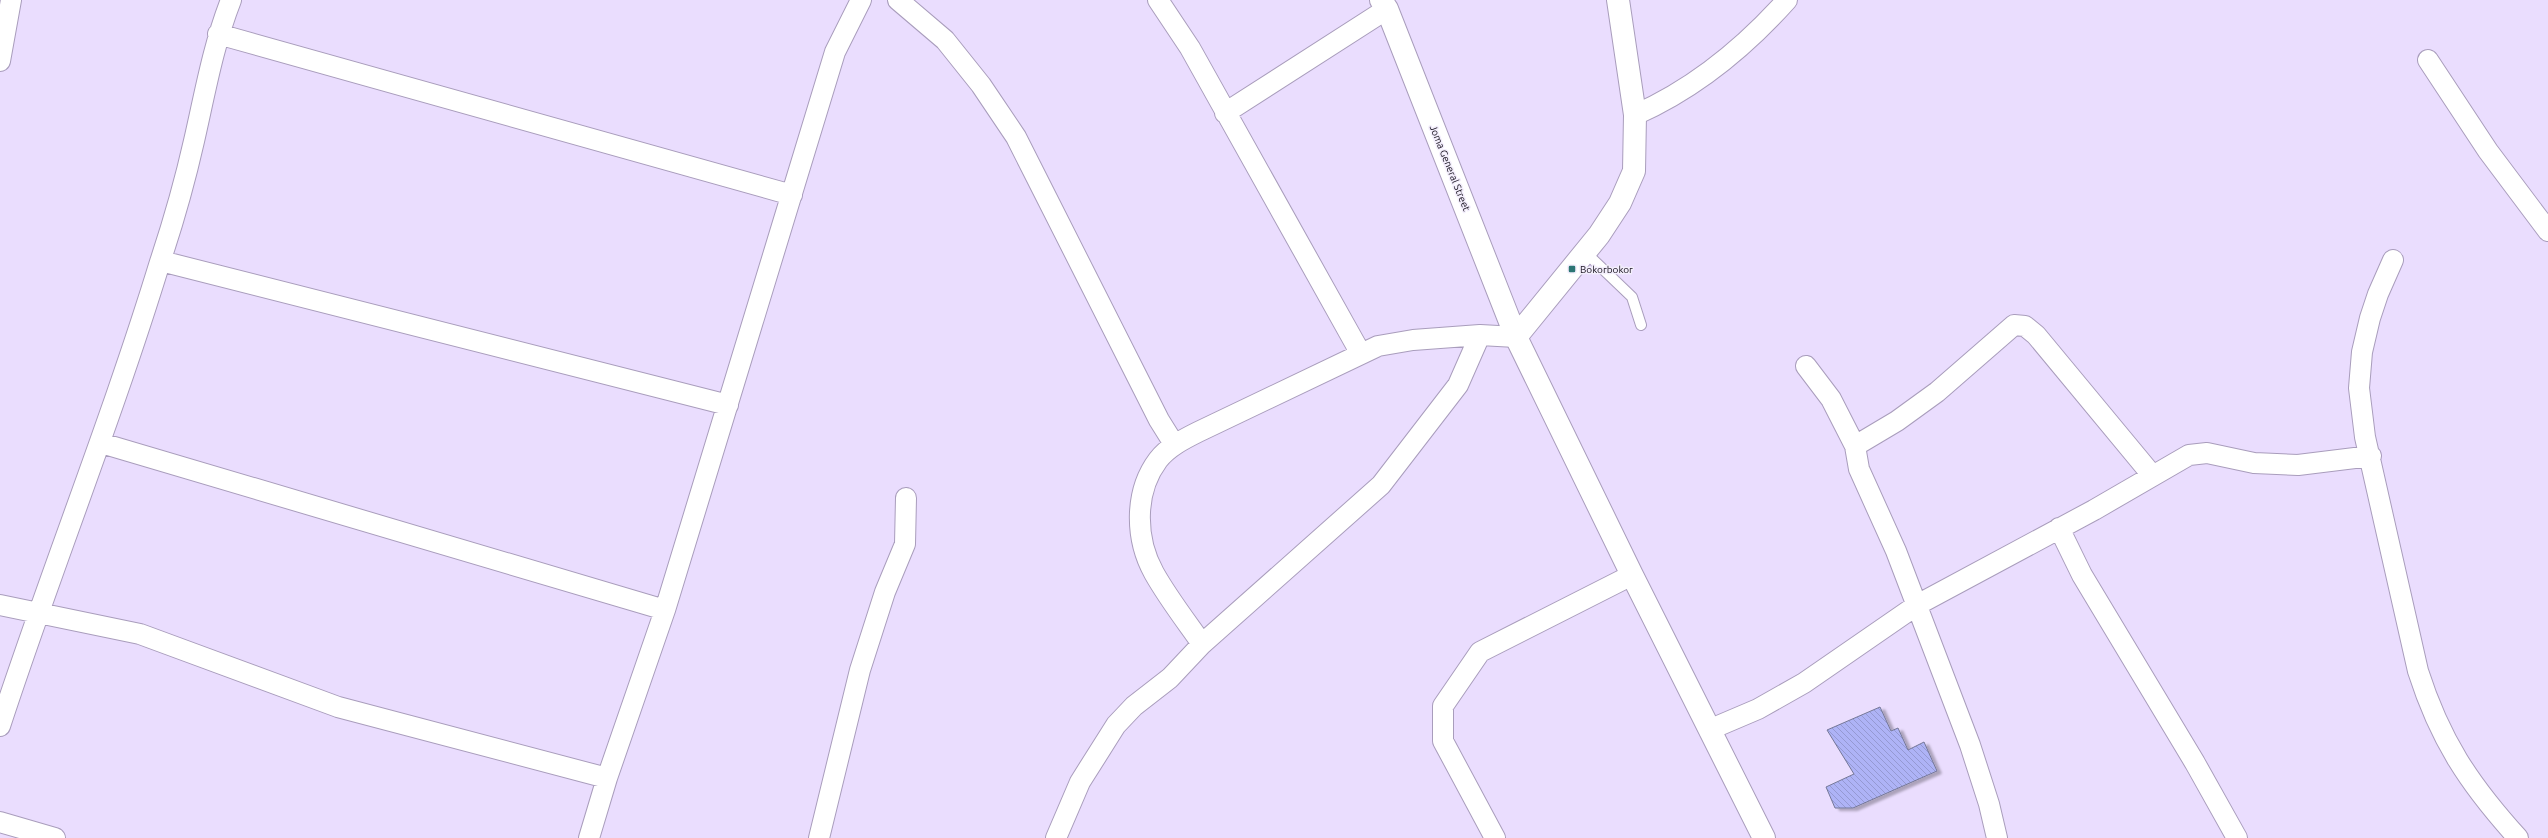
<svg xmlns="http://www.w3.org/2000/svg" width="2548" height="838" viewBox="0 0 2548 838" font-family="Ubuntu,sans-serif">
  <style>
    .building { fill: url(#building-back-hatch); stroke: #757897; filter: url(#shadow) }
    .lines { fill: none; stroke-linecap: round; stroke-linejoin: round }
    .service-casing { stroke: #a99dbc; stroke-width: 12 }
    .minor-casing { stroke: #a99dbc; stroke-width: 22 }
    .tertiary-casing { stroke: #a99dbc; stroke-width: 24 }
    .service { stroke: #fff; stroke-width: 10 }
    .minor { stroke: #fff; stroke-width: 20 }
    .tertiary { stroke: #fff; stroke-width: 22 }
    .poi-dot { fill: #2c7574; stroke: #f3eefc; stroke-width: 1.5 }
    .labels { text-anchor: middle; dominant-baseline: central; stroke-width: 3; stroke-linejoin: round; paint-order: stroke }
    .street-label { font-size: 10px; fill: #130e1a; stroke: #f3eefc }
    .poi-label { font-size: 10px; fill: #130e1a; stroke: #f3eefc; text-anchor: start }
  </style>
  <defs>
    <pattern id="building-back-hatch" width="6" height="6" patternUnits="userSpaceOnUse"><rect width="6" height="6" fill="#aeb3f6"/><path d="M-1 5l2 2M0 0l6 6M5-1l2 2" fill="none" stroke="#9599d2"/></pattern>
    <filter id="shadow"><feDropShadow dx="4.5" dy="2.5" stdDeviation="1" flood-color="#0004"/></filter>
  </defs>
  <rect width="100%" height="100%" fill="#eaddfe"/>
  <path class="building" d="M1880 707 1891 731 1898 728 1908 750 1924 742 1937 771 1853 808H1835L1826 787 1854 774 1827 730Z"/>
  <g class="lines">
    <defs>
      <path id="service" d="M1585 252 1632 297 1641 325"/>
      <path id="minor" d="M898 0 945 40 981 85 1016 137 1159 420 1174 444
        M1158 0 1190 48 1361 354
        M218 34 792 195
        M2428 60 2488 151 2548 231
        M0 61 11 0
        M1225 113 1387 9
        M1635 115C1694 89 1744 48 1787 0
        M2393 260 2378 294 2370 318 2362 352 2359 388 2365 437 2418 671C2440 740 2469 784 2518 838
        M161 261 728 405
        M1806 366 1831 399 1855 446 1859 469 1896 551 1970 745 1989 804 1997 838
        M101 443 665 610
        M1855 446 1897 421 1937 392 2014 325 2025 326 2036 335 2152 475
        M2059 528 2082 575 2195 763 2237 838
        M0 605 140 634 338 707 607 778
        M1202 644C1186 621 1168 598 1154 573 1135 539 1134 492 1158 460 1168 447 1184 439 1198 432L1378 346 1413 340 1480 335
        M0 726C51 570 112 419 160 262 173 223 185 181 194 141 205 93 213 46 231 0
        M1711 729 1758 709 1804 683 1917 605 2094 510 2189 455 2207 453 2254 463 2298 465 2371 456
        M0 822 55 838
        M589 838 607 778 665 610 835 52 861 0
        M819 838 860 670 885 592 905 544 906 498
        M1056 838 1080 782 1116 725 1134 706 1170 678 1202 644 1381 485 1458 385 1480 335 1516 337
        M1495 838 1443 741V706L1480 652 1632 575"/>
      <path id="tertiary" d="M1381 0 1387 9 1516 337 1632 575 1764 838
        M1516 337 1599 235 1620 203 1634 171 1635 115 1618 0"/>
    </defs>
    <use href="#service" class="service-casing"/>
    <use href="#minor" class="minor-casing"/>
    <use href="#tertiary" class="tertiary-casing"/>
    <use href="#service" class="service"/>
    <use href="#minor" class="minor"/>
    <use href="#tertiary" class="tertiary"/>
  </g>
  <rect class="poi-dot" x="1568" y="265" width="8" height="8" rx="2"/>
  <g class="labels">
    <g class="street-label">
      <text transform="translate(1450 168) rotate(68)">Joma General Street</text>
    </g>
    <g class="poi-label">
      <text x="1580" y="269">Bokorbokor</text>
    </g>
  </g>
</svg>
